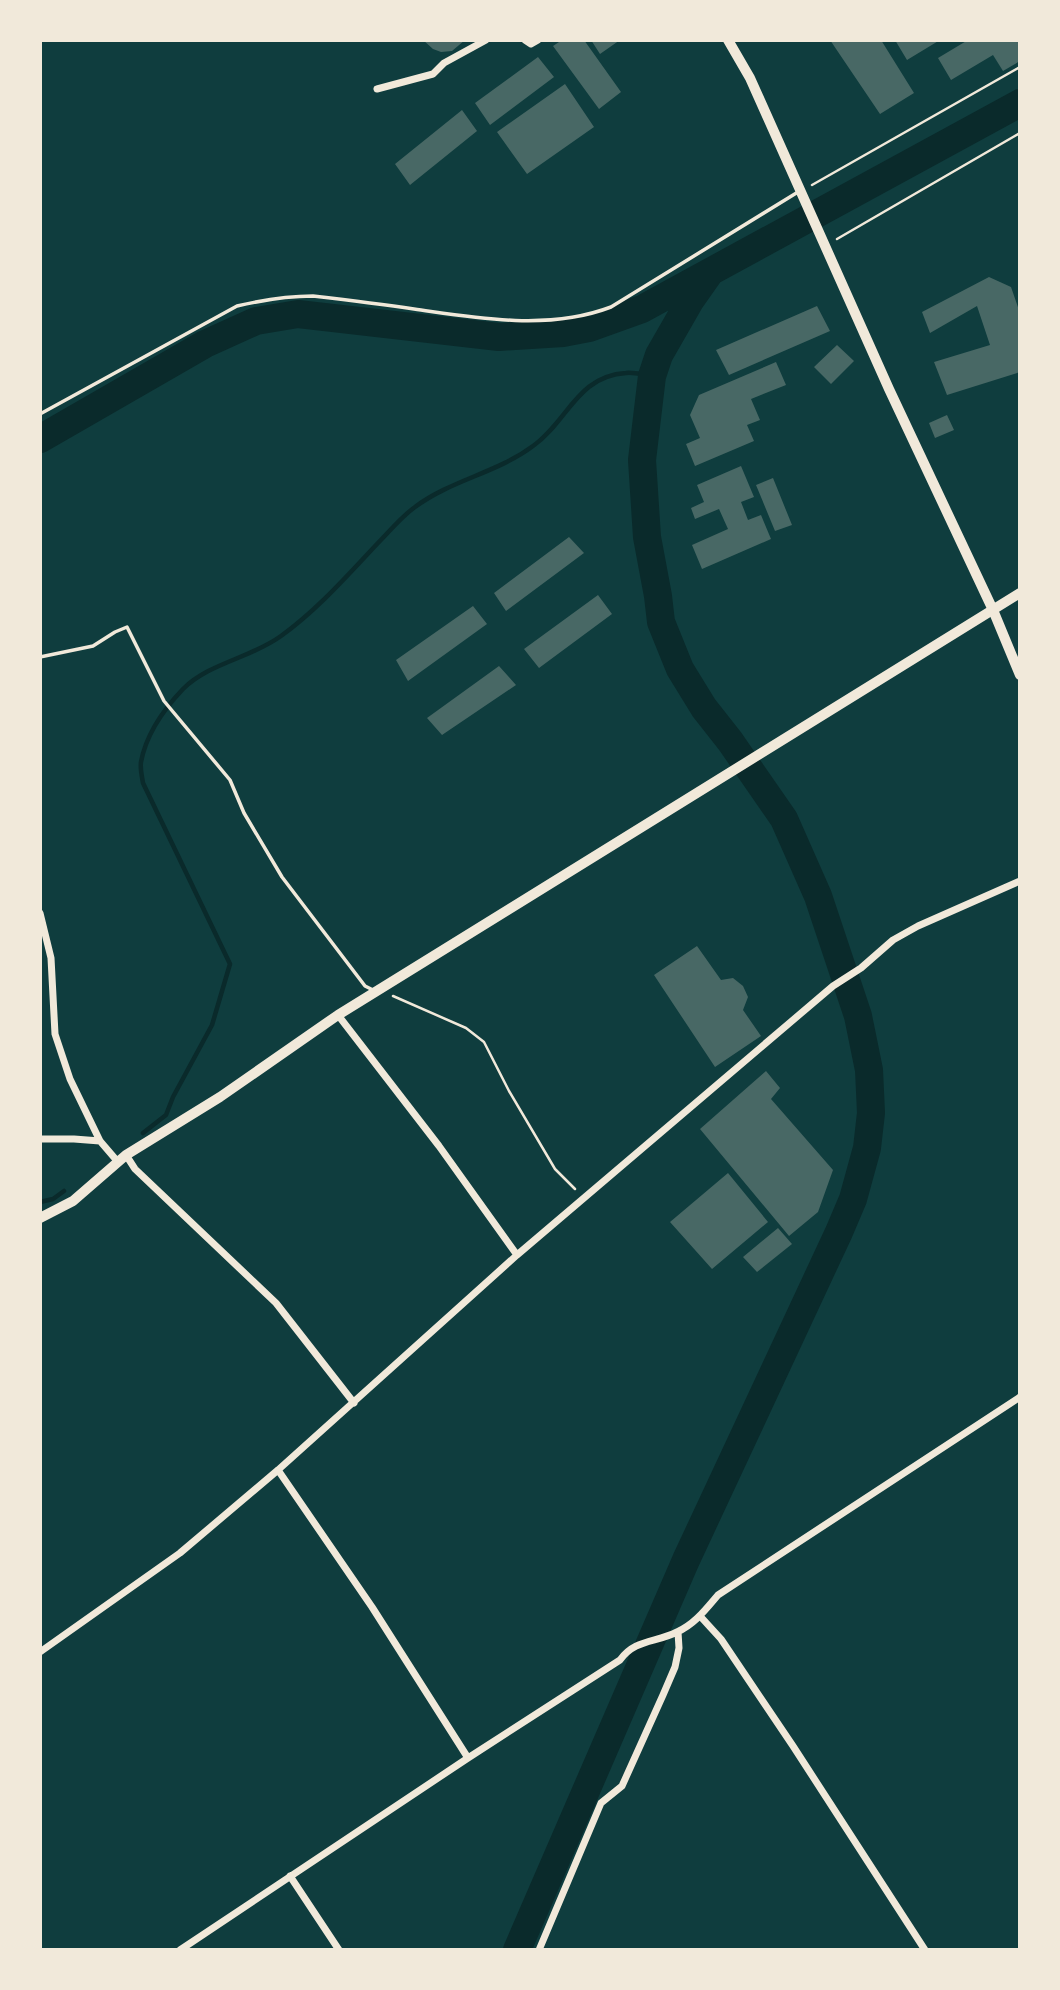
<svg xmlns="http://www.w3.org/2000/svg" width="1060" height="1990" viewBox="0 0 1060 1990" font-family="Poppins,sans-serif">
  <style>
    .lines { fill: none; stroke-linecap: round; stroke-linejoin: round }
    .stream { stroke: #0a2a2b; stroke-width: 4.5 }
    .river { stroke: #0a2a2b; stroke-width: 28 }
    .building { fill: #486865 }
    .path { stroke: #f1e9da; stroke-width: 2.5 }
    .service { stroke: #f1e9da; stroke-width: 3.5 }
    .minor { stroke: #f1e9da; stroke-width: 7 }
    .tertiary { stroke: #f1e9da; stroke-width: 10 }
    .secondary { stroke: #f1e9da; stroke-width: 10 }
  </style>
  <rect width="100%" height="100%" fill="#0f3d3e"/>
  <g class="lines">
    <path class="stream" d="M143 1133 166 1115 173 1097 212 1025 230 964 143 783C142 777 140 769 141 762 146 735 164 709 183 689 209 663 251 658 281 636 317 610 346 577 377 544 389 532 401 517 415 507 451 480 497 473 533 446 568 421 577 376 626 373 634 372 644 375 652 376
      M40 1202 53 1199 64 1191"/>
    <path class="river" d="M40 439 205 344 256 321 298 314 499 337 563 333 589 328 642 309 664 297 1020 103
      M517 1950 686 1560 839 1232 853 1199 867 1148 871 1113 869 1070 858 1016 818 896 784 819 730 741 704 708 680 669 661 622 658 596 647 537 642 460 652 376 659 355 690 301 709 274"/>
  </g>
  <path class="building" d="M423 40H465L452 51 441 52 433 49Z
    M562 40H584L621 92 599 109 553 46Z
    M591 40H620L600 54Z
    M830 40H881L914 93 880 114Z
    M895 40H940L907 60Z
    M968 40H1020V61L1003 71 993 55 951 80 938 58Z
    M538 57 554 77 490 125 475 103Z
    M565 84 594 127 527 174 497 132Z
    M462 110 477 131 410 185 395 164Z
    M989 277 1011 287 1020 313V372L947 395 934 362 990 345 977 306 930 333 922 312Z
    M817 306 830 331 729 375 716 350Z
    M837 345 854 361 831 384 814 367Z
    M776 362 786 385 751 399 760 420 747 425 754 441 695 466 686 444 700 438 690 415 699 395Z
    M947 415 954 430 935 438 929 423Z
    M741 466 754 497 741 502 748 520 761 515 771 539 702 569 692 545 728 529 719 509 695 519 691 508 704 502 697 485Z
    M773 478 792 525 775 531 756 485Z
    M569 537 584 553 506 611 494 593Z
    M598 595 612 614 539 668 524 649Z
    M473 606 487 624 408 681 396 660Z
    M499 666 516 685 442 735 427 718Z
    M697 946 721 980 733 978 743 986 748 997 743 1010 761 1036 715 1067 654 975Z
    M766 1071 780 1088 771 1099 833 1170 818 1212 789 1236 700 1129Z
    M728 1173 768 1222 712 1269 670 1222Z
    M778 1228 792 1244 757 1272 743 1257Z"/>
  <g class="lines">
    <path class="path" d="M812 185 1020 67
      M837 239 1020 133
      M393 996 466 1028 484 1042 509 1091 555 1169 575 1189"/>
    <path class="service" d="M40 414 237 306C263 300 287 296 313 296 347 300 380 304 414 309 479 318 548 331 611 307L798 192
      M40 657 93 646 115 632 127 627 164 701 230 780 244 813 282 877 365 986 373 990"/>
    <path class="minor" d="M525 40 531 44 538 40
      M377 89 433 74 444 63 486 40
      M40 913 51 958 55 1034 70 1079 100 1141 118 1162
      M338 1015 439 1146 517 1255
      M40 1139H74L100 1141
      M126 1155 135 1169 276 1303 354 1403
      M278 1470 372 1607 468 1758
      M700 1616 721 1639 793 1746 925 1950
      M40 1652 180 1553 278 1470 517 1255 833 986 861 968 893 940 918 926 1020 881
      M290 1876 339 1950
      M180 1950 468 1758 620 1660C635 1639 655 1643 677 1632 695 1624 706 1609 718 1595L1020 1397
      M539 1950 601 1803 622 1786 663 1695 675 1667 679 1648 678 1632"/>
    <path class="tertiary" d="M728 40 750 78 889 389 993 610 1020 675"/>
    <path class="secondary" d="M40 1218 73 1201 126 1155 220 1097 338 1015 1020 593"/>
  </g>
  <rect width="1060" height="1990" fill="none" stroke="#f1e9da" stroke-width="84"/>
</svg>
